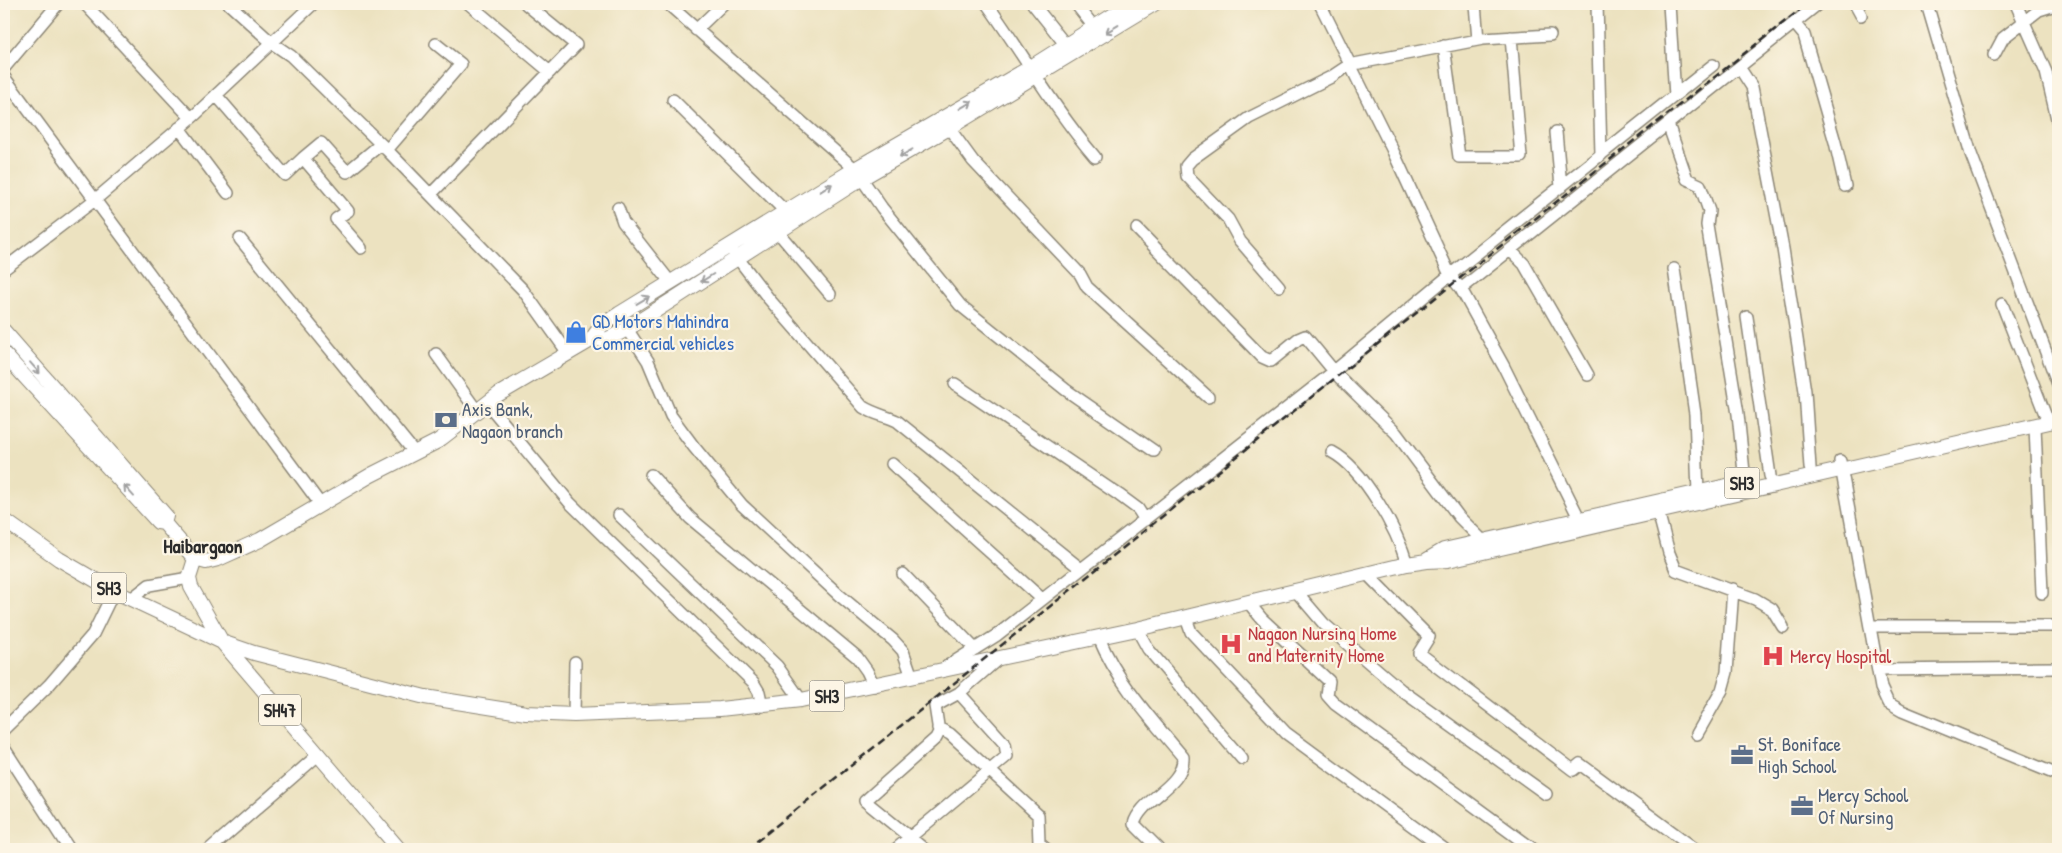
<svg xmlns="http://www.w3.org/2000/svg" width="2062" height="853" viewBox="0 0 2062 853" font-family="'Patrick Hand',sans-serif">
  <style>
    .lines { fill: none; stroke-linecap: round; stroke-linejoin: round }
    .minor-casing { stroke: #8c8676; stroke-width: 14 }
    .major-casing { stroke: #8c8676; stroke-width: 16 }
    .minor { stroke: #fff; stroke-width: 11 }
    .major { stroke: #fff; stroke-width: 14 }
    .rail { stroke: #2b2b2b; stroke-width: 2.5; stroke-dasharray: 8 4; stroke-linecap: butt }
    .oneway { stroke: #a0a0a0 }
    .labels { text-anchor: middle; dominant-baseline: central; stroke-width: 4.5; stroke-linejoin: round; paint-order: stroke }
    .shield { fill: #fcf5e5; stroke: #6a6863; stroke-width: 1 }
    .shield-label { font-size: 18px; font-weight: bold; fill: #2b2b2b }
    .shop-label { font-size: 19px; fill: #366cbe; stroke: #fcf5e5; text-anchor: start }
    .service-label { font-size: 19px; fill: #4e5e75; stroke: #fcf5e5; text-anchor: start }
    .health-label { font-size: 19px; fill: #be3a42; stroke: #fcf5e5; text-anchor: start }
    .neighbourhood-label { font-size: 20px; font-weight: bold; fill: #2b2b2b; stroke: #fcf5e5 }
  </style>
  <rect width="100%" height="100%" fill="#fcf5e5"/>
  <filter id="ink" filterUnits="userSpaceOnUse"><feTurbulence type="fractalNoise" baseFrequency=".02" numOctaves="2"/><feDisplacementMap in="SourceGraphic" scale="10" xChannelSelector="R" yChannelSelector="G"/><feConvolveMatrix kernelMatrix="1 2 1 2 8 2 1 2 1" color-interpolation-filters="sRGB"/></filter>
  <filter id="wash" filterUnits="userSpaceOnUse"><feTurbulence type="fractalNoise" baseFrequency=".0096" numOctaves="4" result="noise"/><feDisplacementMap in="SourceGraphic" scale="20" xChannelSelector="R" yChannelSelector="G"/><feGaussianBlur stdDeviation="1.12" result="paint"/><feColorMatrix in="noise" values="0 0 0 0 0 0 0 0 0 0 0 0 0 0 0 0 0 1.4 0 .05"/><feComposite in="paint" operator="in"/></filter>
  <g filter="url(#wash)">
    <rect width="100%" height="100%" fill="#ece2c0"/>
  </g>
  <g filter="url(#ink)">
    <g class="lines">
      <defs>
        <path id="minor" d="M85 4 191 118
          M229 4 272 43 291 56 387 150 523 290 568 353
          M469 4 550 72
          M668 4 855 169 882 208 960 305 1066 390 1154 451
          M987 4C1023 54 1054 109 1095 157
          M1033 4 1065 44
          M1076 4 1094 27
          M1320 4 1392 149 1450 275 1461 289 1504 367 1583 526
          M1475 4 1478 40
          M1597 4 1601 155
          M1669 4 1675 96
          M1855 4 1861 15
          M1927 4 1971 154 2058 384
          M2016 4 2046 72 2058 123
          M1794 23 1804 35 1835 142 1845 186
          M696 30 723 4
          M1444 46 1459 157H1521L1511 37
          M1994 55 2003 38 2039 10 2058 4
          M1739 67 1752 87 1783 249 1805 391 1810 468
          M4 68 58 4
          M4 77 321 505
          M216 95 285 175 303 158 348 211 336 219 361 248
          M673 100 787 213
          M1668 124 1687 179 1700 185 1709 211 1707 225 1738 414 1745 482
          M179 128 228 193
          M949 128 973 161 1080 274 1087 287 1208 397
          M1556 132 1561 187
          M387 150 461 64 436 44
          M303 158 321 143 347 172 381 144
          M431 194 576 45 526 4
          M618 208 623 222 671 283
          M1137 229 1262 357 1271 361 1298 339 1305 336 1338 376 1396 433 1459 517 1483 541
          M777 231 830 294
          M240 239 415 453
          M1510 250 1524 264 1588 375
          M733 252 769 299 863 407C874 414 886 416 897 421L1081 569
          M4 269 96 199 196 114 313 4
          M1674 269 1695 414 1698 493
          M1279 286 1240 241 1228 219 1187 176 1186 166 1192 159 1249 118 1331 77 1349 65 1483 39 1550 35
          M1461 289 1818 4
          M2002 304 2045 414
          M1747 317 1770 476
          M627 329 648 361 671 416 694 447 742 505 839 595 893 640 903 651 912 677
          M436 354 477 411
          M955 384 1119 495 1138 509 1145 520
          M487 403 570 503 753 682 759 692 762 706
          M2035 426 2042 593
          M1332 452C1364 469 1397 530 1407 564
          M1840 461 1881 688 1888 703 1902 711 2058 775
          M892 464 1042 599
          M651 475 690 518 857 657 867 671 874 686
          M1656 504 1669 553 1676 570 1755 599 1772 609 1783 627
          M619 515 777 666 801 700
          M903 574 975 649
          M1367 574 1429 637 1419 653 1573 770 1580 764 1695 849
          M1295 590 1324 624 1401 690 1546 794
          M131 599 149 585 189 578
          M1248 602 1262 619 1329 681 1327 695 1335 704 1533 849
          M1186 618 1191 632 1286 733 1444 849
          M1871 626H2058
          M1137 629 1148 649 1242 759
          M1099 638C1117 682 1152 720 1183 757 1184 787 1141 798 1134 824L1159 849
          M946 667 997 635 1332 373 1450 275 1713 65
          M1878 670 2058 668
          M574 715 575 662
          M938 728 950 734 1038 815 1039 843 1046 849
          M4 729 49 685 93 634 114 591
          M1697 734 1722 690 1727 672 1733 589
          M4 748 69 849
          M210 849 318 755
          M896 849 1007 756 1005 744 959 693
          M924 849 865 801 936 738 939 732 935 706 959 693 998 659"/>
        <path id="major" d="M4 331 166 516 164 523
          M591 340 608 339 627 329 862 178 949 128 1154 4
          M4 354 158 522 164 523 195 559 206 562 218 559 260 540 371 475 438 441 499 394 591 340 601 326 619 314 855 169 1031 67 1131 4
          M4 520 59 559 114 591 222 642 254 653 425 697 526 713 574 715 720 709 801 700 1137 629 1407 564 1427 561 1448 560 2058 420
          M195 559 189 578 191 587 222 642 399 849
          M1427 560 1444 550 1731 485"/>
      </defs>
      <use href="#minor" class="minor-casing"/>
      <use href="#major" class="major-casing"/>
      <use href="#minor" class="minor"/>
      <use href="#major" class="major"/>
      <path class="rail" d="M747 849 1455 282 1807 4"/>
    </g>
    <defs><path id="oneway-shaft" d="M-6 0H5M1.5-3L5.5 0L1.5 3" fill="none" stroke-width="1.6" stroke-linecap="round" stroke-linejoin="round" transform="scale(1.25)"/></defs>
    <g class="oneway">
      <use href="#oneway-shaft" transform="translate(1112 29) rotate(149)"/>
      <use href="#oneway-shaft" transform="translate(966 105) rotate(-31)"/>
      <use href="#oneway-shaft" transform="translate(906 153) rotate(150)"/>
      <use href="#oneway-shaft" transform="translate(826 188) rotate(-33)"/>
      <use href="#oneway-shaft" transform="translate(707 278) rotate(148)"/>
      <use href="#oneway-shaft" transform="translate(643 300) rotate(-31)"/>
      <use href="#oneway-shaft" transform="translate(35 368) rotate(49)"/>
      <use href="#oneway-shaft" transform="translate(129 491) rotate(-132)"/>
    </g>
  </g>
  <defs>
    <symbol id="shop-bare" viewBox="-9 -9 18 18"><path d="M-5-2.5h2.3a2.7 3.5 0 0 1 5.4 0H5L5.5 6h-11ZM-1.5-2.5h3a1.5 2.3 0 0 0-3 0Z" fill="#3f7fe0" stroke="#fcf5e5" stroke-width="2.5" paint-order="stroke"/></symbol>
    <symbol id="bank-bare" viewBox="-9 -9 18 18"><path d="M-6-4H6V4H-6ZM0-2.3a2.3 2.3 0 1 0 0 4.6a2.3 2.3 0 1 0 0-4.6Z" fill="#5c6f8a" stroke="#fcf5e5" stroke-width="2.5" paint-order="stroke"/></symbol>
    <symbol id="hospital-bare" viewBox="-9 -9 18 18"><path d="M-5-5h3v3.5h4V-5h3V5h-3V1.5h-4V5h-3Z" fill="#e0444e" stroke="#fcf5e5" stroke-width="2.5" paint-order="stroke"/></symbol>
    <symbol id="office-bare" viewBox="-9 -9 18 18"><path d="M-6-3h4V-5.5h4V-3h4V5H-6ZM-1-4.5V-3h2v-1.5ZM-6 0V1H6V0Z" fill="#5c6f8a" stroke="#fcf5e5" stroke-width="2.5" paint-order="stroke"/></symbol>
  </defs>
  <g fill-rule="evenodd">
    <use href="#shop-bare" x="560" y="316" width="32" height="32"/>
    <use href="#bank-bare" x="430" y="404" width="32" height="32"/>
    <use href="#hospital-bare" x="1215" y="628" width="32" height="32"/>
    <use href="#hospital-bare" x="1757" y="640" width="32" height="32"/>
    <use href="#office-bare" x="1726" y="739" width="32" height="32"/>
    <use href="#office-bare" x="1786" y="790" width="32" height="32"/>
  </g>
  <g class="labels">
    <g class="shield">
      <rect x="1724.5" y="467.5" width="35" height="31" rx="4"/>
      <rect x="91.5" y="572.5" width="35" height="31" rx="4"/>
      <rect x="809.5" y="680.5" width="35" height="31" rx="4"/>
      <rect x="259" y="694.5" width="42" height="31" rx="4"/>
    </g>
    <g class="shield-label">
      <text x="1742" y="483">SH3</text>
      <text x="109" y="588">SH3</text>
      <text x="827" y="696">SH3</text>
      <text x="280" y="710">SH47</text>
    </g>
    <g class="shop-label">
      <text x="592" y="321">GD Motors Mahindra<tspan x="592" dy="22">Commercial vehicles</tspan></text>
    </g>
    <g class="service-label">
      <text x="462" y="409">Axis Bank,<tspan x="462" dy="22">Nagaon branch</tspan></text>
      <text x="1758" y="744">St. Boniface<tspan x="1758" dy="22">High School</tspan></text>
      <text x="1818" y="795">Mercy School<tspan x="1818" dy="22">Of Nursing</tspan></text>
    </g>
    <g class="health-label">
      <text x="1248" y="633">Nagaon Nursing Home<tspan x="1248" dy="22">and Maternity Home</tspan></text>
      <text x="1790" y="656">Mercy Hospital</text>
    </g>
    <g class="neighbourhood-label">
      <text x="203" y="545">Haibargaon</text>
    </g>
  </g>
  <rect width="2062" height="853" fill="none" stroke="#fcf5e5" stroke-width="20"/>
</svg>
